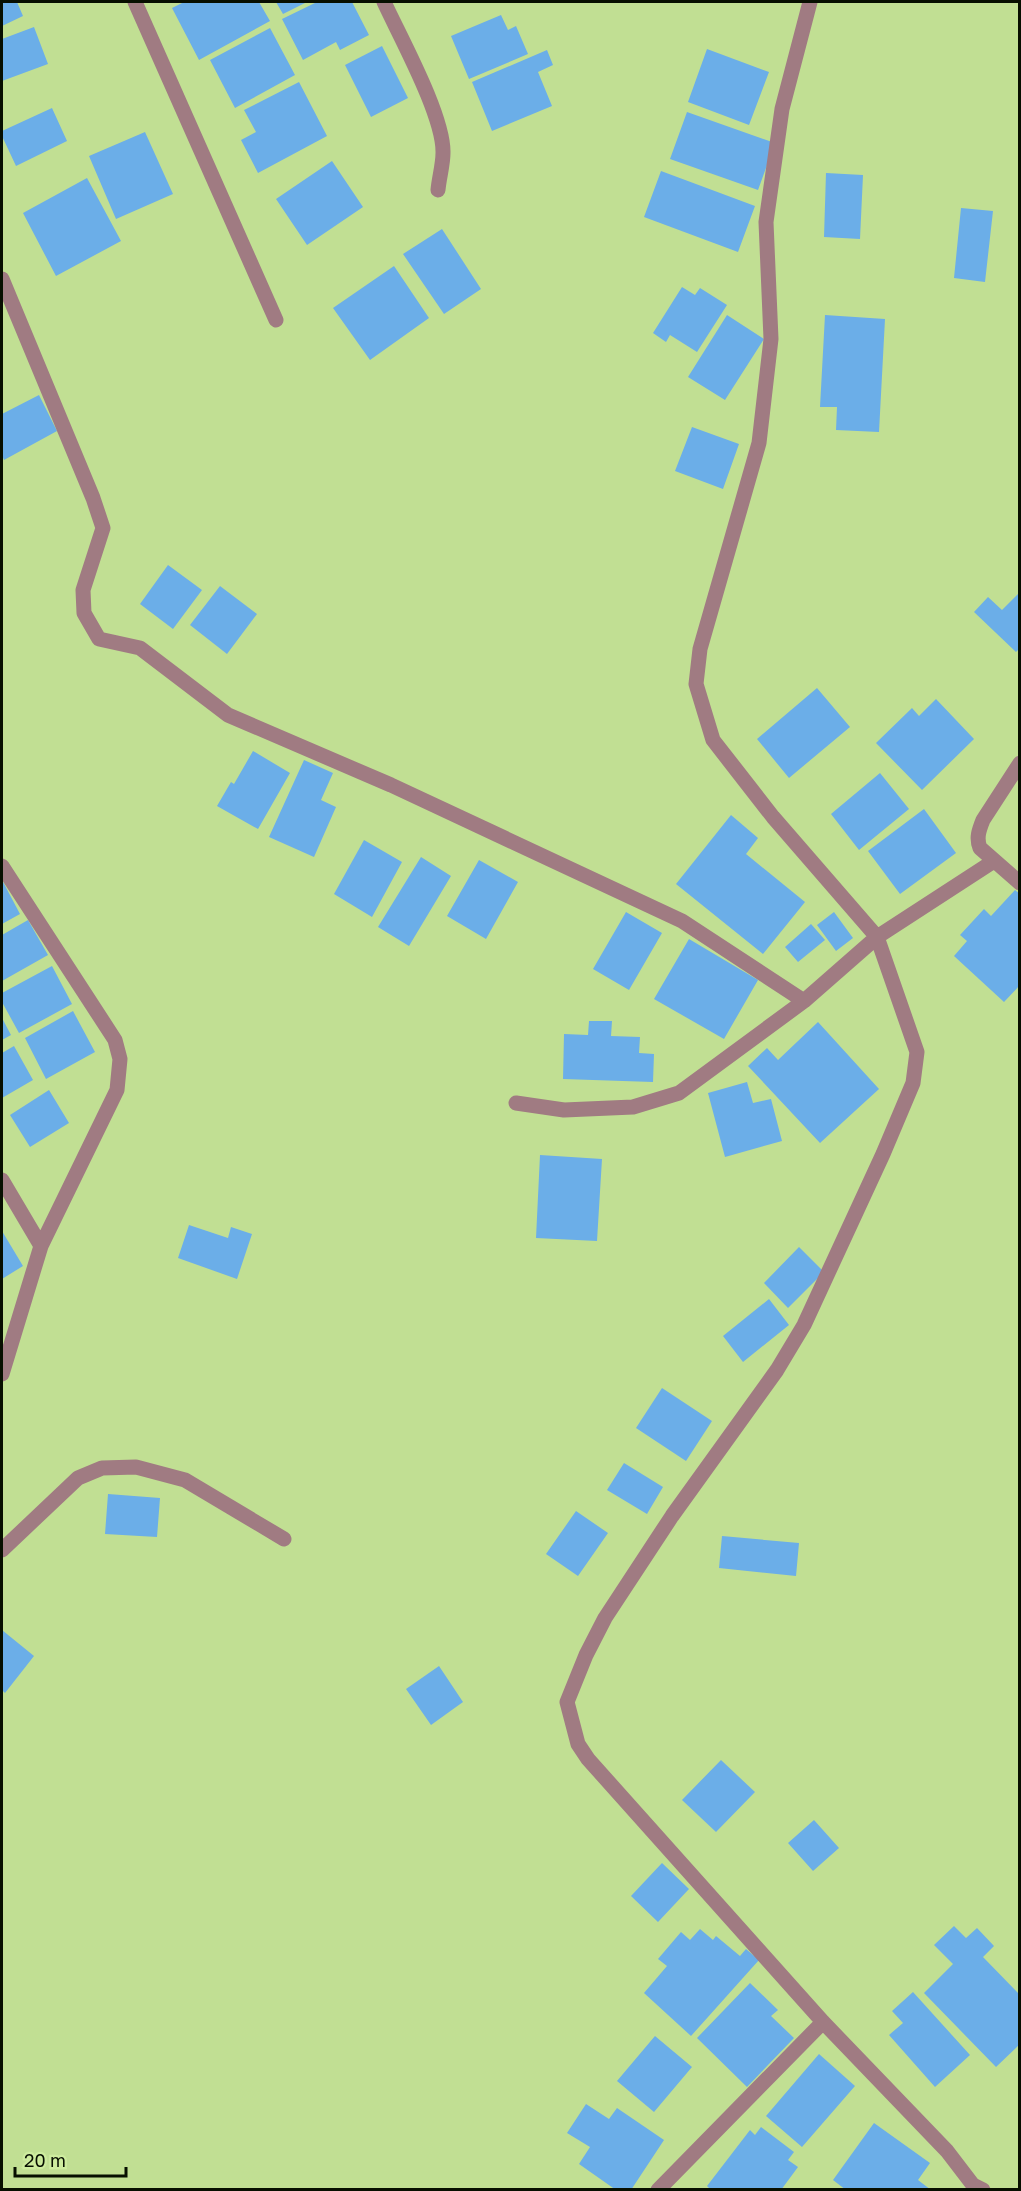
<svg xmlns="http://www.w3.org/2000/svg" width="1021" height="2191" viewBox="0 0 1021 2191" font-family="'Golos Text',sans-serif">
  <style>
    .building { fill: #6baee8 }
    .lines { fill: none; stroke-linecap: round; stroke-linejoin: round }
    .minor { stroke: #a07b82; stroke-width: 15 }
  </style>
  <rect width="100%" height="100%" fill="#c1df93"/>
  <path class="building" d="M2 2H17L23 16 2 26Z
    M184 2H259L270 21 199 60 172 8Z
    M276 2H307L283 14Z
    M317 2H352L369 35 340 50 336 42 303 60 282 19Z
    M501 15 508 30 516 26 528 54 469 79 451 36Z
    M34 27 48 64 2 81V39Z
    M270 28 295 75 235 108 210 60Z
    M382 46 408 98 371 117 345 65Z
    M707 49 769 72 749 125 688 102Z
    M547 50 553 65 538 72 552 106 492 131 472 82Z
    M299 82 327 136 258 173 241 140 256 132 244 110Z
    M52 108 67 141 16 166 2 136V131Z
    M687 112 775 143 758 190 670 159Z
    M145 132 173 194 116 219 89 156Z
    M332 161 363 207 307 245 276 199Z
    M661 171 755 206 738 252 644 217Z
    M826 173 863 175 860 239 824 237Z
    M87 178 121 241 56 276 23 213Z
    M961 208 993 211 985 282 954 278Z
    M442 229 481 289 444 314 403 254Z
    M394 266 429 318 370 360 333 308Z
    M682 287 695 295 700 288 727 305 697 352 670 335 666 342 653 333Z
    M727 315 764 339 725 400 688 377Z
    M825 315 885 319 879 432 836 430 837 407H820Z
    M39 395 57 431 4 460 2 455V414Z
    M692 427 739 444 723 489 675 471Z
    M168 565 202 590 173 629 140 604Z
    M220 586 257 614 227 654 190 625Z
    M1020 592V648L1016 652 974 612 988 597 1002 610Z
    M817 688 850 727 789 778 757 739Z
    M936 699 974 739 922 790 876 743 912 708 919 716Z
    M253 751 290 773 258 829 217 806 231 782 234 784Z
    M304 760 333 773 321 800 336 807 314 857 269 837Z
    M880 773 909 809 859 850 831 814Z
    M924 809 956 853 900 894 868 851Z
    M731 815 758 838 746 854 805 902 763 954 676 884Z
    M364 840 402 862 372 917 334 894Z
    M421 857 451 876 409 946 378 927Z
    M479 860 518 882 486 939 447 916Z
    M2 880 20 914 2 924Z
    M1015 890 1020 894V985L1004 1002 954 956 967 941 960 935 984 909 991 916Z
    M626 912 662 933 629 990 593 969Z
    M834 912 853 938 836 951 817 925Z
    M28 920 48 955 2 981V935Z
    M811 924 825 940 798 962 785 947Z
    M689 939 758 980 724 1039 654 999Z
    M52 966 72 1004 19 1033 2 1002V993Z
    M73 1011 95 1052 46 1079 25 1038Z
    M2 1018 11 1035 2 1040Z
    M589 1021H612L611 1036 640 1037 639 1053 654 1054 653 1082 563 1079 564 1034 588 1035Z
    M818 1022 879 1089 820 1143 748 1066 767 1048 778 1060Z
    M14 1046 33 1080 2 1098V1053Z
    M747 1082 753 1103 771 1099 782 1141 725 1157 708 1093Z
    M49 1090 69 1123 30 1147 10 1115Z
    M540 1155 602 1159 597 1241 536 1238Z
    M189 1225 228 1238 231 1227 252 1234 237 1279 178 1258Z
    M2 1231 23 1266 2 1279Z
    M799 1247 824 1272 788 1308 764 1283Z
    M769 1299 789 1325 743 1362 723 1336Z
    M662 1388 712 1421 686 1461 636 1428Z
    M624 1463 663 1487 647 1514 607 1490Z
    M108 1494 160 1498 157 1537 105 1534Z
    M576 1511 608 1533 578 1576 546 1554Z
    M722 1536 799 1543 796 1576 719 1568Z
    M2 1630 34 1656 5 1693 2 1690Z
    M439 1666 463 1702 431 1725 406 1689Z
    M721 1760 755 1792 716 1832 682 1800Z
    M814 1820 839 1848 813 1871 788 1843Z
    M662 1863 689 1889 658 1922 631 1896Z
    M954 1926 966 1938 977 1928 994 1946 983 1957 1020 1995V2044L996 2067 924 1993 953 1964 934 1945Z
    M700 1929 713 1940 716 1936 740 1956 746 1949 759 1960 691 2036 644 1993 667 1966 658 1959 681 1932 690 1940Z
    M750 1983 778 2010 771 2016 794 2038 747 2087 697 2038Z
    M913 1992 970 2055 935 2087 889 2035 903 2023 892 2011Z
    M655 2036 692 2067 654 2112 617 2081Z
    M819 2054 855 2086 802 2147 766 2116Z
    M586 2104 609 2119 617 2108 664 2140 631 2190H616L579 2164 590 2147 567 2133Z
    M874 2123 930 2163 918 2180 931 2190H846L833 2180Z
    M761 2127 794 2152 788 2160 798 2167 781 2190H711L707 2186 750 2130 755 2135Z"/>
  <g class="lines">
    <path class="minor" d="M135 2 276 320
      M384 2C400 37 444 116 443 153 443 165 439 178 438 190
      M810 2 782 109 766 222 771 339 759 443 700 649 696 684 713 740 773 817 877 937 917 1052 913 1083 883 1154 804 1325 777 1370 672 1516 605 1618 586 1655 567 1702 578 1744 588 1759 823 2022 947 2151 973 2185 983 2190
      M2 279 93 498 103 528 83 590 84 613 99 639 140 648 228 715 391 785 682 921 804 1001
      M1020 763 983 820C979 830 976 838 980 848L1020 883
      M2 866 115 1040 120 1059 117 1090 41 1246 2 1374
      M516 1103 564 1110 633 1107 679 1093 804 1001 877 937 994 861
      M2 1180 41 1246
      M2 1550 78 1478 102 1468 136 1467 185 1480 284 1539
      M658 2190 823 2022"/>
  </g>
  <rect width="1021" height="2191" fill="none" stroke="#070f00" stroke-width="6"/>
  <path d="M15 2167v9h111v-9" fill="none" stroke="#070f00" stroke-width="3"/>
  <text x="24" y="2167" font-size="18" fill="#070f00" stroke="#ceec9f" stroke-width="4.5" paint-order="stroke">20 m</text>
</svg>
